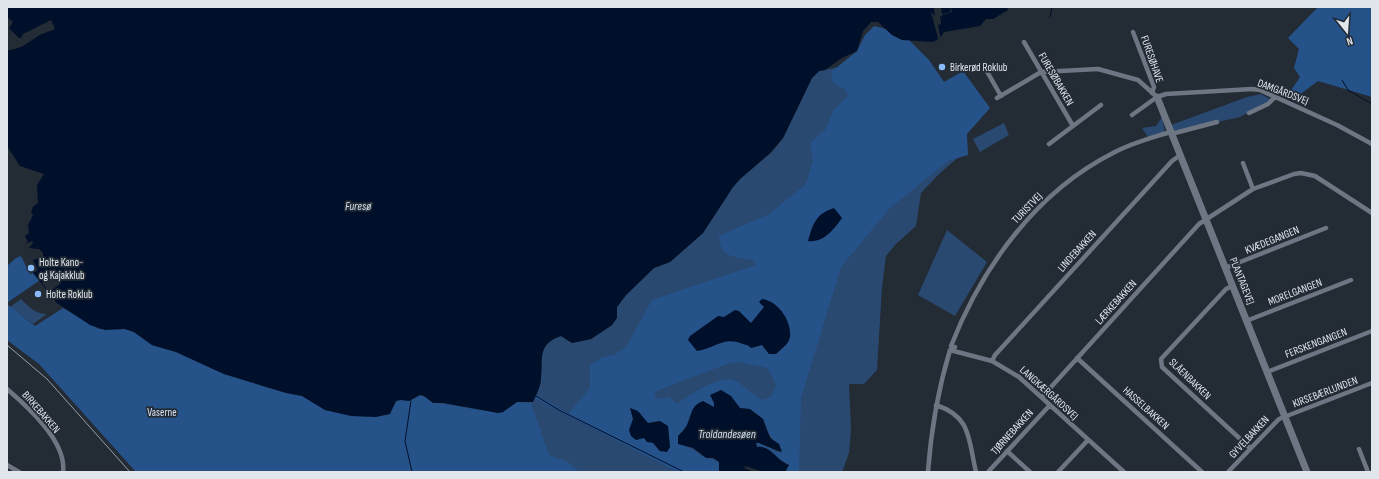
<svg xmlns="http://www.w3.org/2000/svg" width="1379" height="479" viewBox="0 0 1379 479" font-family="'Sofia Sans Condensed',sans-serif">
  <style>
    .green { fill: #2a4971; fill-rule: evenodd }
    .forest { fill: #26528a; fill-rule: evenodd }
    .water { fill: #000f2a }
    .pier { fill: #232b35 }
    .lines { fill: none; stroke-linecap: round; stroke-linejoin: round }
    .stream { stroke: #000f2a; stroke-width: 1 }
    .street { stroke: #6d7682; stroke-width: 4.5 }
    .secondary { stroke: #6d7682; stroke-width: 7 }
    .tram { stroke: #979da5; stroke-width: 1 }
    .poi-dot { fill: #89bafc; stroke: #232b35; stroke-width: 1.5 }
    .labels { text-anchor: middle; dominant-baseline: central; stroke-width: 3.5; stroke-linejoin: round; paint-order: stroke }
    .street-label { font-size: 11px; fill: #e1e6ed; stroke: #232b35 }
    .poi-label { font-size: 11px; fill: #e1e6ed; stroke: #232b35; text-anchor: start }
    .park-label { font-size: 11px; fill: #d7e3f4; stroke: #232b35 }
    .water-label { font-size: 12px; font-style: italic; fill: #d1deef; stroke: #232b35 }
  </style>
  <rect width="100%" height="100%" fill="#232b35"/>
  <path class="green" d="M839 67 962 154 939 174 921 193 916 226 896 244 886 256 882 287 877 370 864 384H849L851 429 849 453 842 472H785L788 468 764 425 719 472 569 413 536 396C538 390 541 384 541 378 543 358 537 344 561 336L572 343 591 339 612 325 617 307 626 295 654 268 670 262 703 233 733 187 740 179 773 151 783 138 812 78 819 71ZM718 316 786 345 776 354Z
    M1261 94 1272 100 1240 117 1174 132 1171 125 1247 97Z
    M1162 117 1165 132 1148 137 1142 128 1156 126Z
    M1004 123 1009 135 980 152 973 139Z
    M947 230 987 262 955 316 918 295Z
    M21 299C29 307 35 314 47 314L33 324 10 307Z
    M227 375 268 388 534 401 535 397 568 416 677 472H348Z"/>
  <path class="forest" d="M1318 7H1372V97L1318 81 1295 98 1290 92 1300 77 1294 68 1299 49 1288 38Z
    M874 26C878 27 884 28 887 30 895 36 898 40 909 40L929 60 944 82 963 71 990 108 967 134 968 155 948 161 889 209 841 267 801 398 799 472H785L789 464C776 461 771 445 757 447L756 443H759L781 453 779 444C763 433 769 425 762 418 755 412 748 410 740 408L731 396 711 399 714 403V407L708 405 689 416 687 425 678 436 684 446C693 448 698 455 707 458 711 460 715 460 719 462V472H677L568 416 535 398 531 403 549 455 568 462 580 472H136L39 364 7 340V304L35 326 63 308 99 329H125L134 332 152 345 176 352 224 374 286 393 302 396 325 410 364 417H376L391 412 394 405 399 400 411 401 420 395 435 403 501 413 517 402 529 403 533 401 536 395 569 413 590 388V365L603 357 614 355 626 347 652 300 756 265 753 260C735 257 720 258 719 236L769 214 806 184 813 160 810 143 826 129 833 111 848 96 846 90 833 83 831 72 857 51 865 35ZM842 218 824 238 808 241 812 225ZM759 302 782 311C791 330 793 339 776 354H769L762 345 755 348C730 336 725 342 701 350L718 316 724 317 739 311 750 324 764 307ZM740 362 767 368 773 378 776 386 771 397 762 400C752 395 746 387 736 381 722 373 689 395 677 404L669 397 661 399 654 397 655 392 659 390 727 364ZM630 409 638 412 648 423 660 421 668 426 670 444 660 451 653 443 644 438 636 440 631 436 629 430 633 419Z
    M21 256 30 274 33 273 40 280 7 303V266L16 258Z"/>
  <path class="water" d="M7 7H1007L1008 10 993 19H986L980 26 944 32 940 38 933 42 902 40 892 35 878 22H871L863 31 857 51 842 58 825 70 819 71 812 78 783 138 769 154 740 179 733 187 703 233 670 262 654 268 626 295 617 307V318L612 325 591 339 572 343 561 336C537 344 543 358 541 378 541 386 536 395 533 402H517L503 412 498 413 443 403H433L424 396 420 395 409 401 401 400 396 401 390 414 376 417 351 416 325 410 302 396 286 393 224 374 176 352 152 345 134 332 125 329 105 330 90 325 57 303 33 273 38 270 33 260 43 257V253L39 249 29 248 33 243 32 241 26 244 28 242 25 236 29 233 28 225 33 215 31 212 33 207 38 203 37 185 44 174 20 166 7 146V50C19 50 28 43 38 36 41 34 51 31 55 29L51 20 23 34 21 38H19L9 28 13 22 7 17Z
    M834 208 842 218C834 229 824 243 808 241 813 225 815 214 834 208Z
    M762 299C778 301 792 321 790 337 789 344 781 349 776 354H769L762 345 751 348C748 345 747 345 743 344 723 336 716 348 697 351L688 340 690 336 718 316 724 317 735 310 739 311 751 323 764 307 759 302Z
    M721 390 731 396 740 408 750 409 763 419 770 438 779 444 782 452 759 443H756L757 447C771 445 776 461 789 465L785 472H764L745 466 744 468 754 472H719V462L713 458H706L693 448 678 444V436C681 433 685 429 687 425 692 415 690 406 703 401L714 407V403L710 395Z
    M630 408 638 411 648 423 660 421 668 426 670 447 667 452 660 451 653 443 647 442 644 438 636 440 631 436 629 430 633 419Z"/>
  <path class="pier" d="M934 7H941L942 14 950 12 951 7 952 12 942 15V19L941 16H940L941 24 938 25 941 40 939 42 931 12 935 16Z
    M67 270 68 272 59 279 61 283 49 292 42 283 47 278 45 277 51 272 52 273 48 277 53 273 57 278Z"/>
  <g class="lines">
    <path class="stream" d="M1050 17 1052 7
      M1342 80 1348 90 1372 104
      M536 396 559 410 684 472
      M411 401 405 441 412 472"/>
    <path class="street" d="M1133 32 1154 87 1152 93
      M1024 42 1073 126
      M985 68 1001 96
      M997 98 1041 72 1098 69 1138 80 1157 97
      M1249 113 1268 104 1275 97
      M1132 115 1157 97 1166 94 1252 89 1260 90 1337 125 1372 144
      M1171 134 1217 122
      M1049 144 1101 105
      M1243 163 1253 189
      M1225 268 1326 228
      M1232 286 1226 289 1161 359 1162 367 1250 448
      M1246 321 1351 280
      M955 347 951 346C982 267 1036 192 1113 153 1131 143 1151 138 1170 132
      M1077 358 1202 472
      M992 361 995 355 1172 161 1179 156
      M1267 372 1372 331
      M7 389C28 407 67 442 63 472
      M1042 397 1199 224 1253 189 1294 174 1301 173 1315 176 1372 213
      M936 405C972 417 968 439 976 472
      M1359 449 1368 472
      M1007 451 1030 472
      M7 465 19 472
      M928 472C931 430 938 390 950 350L992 361 1019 377 1124 472
      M988 472 1050 405
      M1058 472 1088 440
      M1228 472 1279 419 1372 383"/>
    <path class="secondary" d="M1157 97 1307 472"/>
    <path class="tram" d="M7 345 47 379 130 472"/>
  </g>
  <g class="poi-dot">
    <circle cx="942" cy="67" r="4"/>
    <circle cx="31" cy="268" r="4"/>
    <circle cx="38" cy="294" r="4"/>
  </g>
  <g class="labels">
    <g class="street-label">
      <text transform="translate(1152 59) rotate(71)">FURESØHAVE</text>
      <text transform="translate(1056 79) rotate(60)">FURESØBAKKEN</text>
      <text transform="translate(1283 92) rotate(21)">DAMGÅRDSVEJ</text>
      <text transform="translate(1027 208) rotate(-46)">TURISTVEJ</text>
      <text transform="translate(1272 240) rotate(-22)">KVÆDEGANGEN</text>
      <text transform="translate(1077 251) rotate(-48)">LINDEBAKKEN</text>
      <text transform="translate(1242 281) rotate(68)">PLANTAGEVEJ</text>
      <text transform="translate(1295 292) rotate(-21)">MORELGANGEN</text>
      <text transform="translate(1116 302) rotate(-48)">LÆRKEBAKKEN</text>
      <text transform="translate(1316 343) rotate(-21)">FERSKENGANGEN</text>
      <text transform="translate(1190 379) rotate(44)">SLÅENBAKKEN</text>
      <text transform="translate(1325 392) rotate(-21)">KIRSEBÆRLUNDEN</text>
      <text transform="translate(1049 393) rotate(42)">LANGKÆRGÅRDSVEJ</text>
      <text transform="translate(1146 408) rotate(42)">HASSELBAKKEN</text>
      <text transform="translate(41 412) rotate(49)">BIRKEBAKKEN</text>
      <text transform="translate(1012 432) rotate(-48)">TJØRNEBAKKEN</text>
      <text transform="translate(1249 437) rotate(-47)">GYVELBAKKEN</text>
    </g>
    <g class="poi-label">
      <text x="950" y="67">Birkerød Roklub</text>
      <text x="39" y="262">Holte Kano-<tspan x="39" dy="13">og Kajakklub</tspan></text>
      <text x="46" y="294">Holte Roklub</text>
    </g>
    <g class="park-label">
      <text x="162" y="412">Vaserne</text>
    </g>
    <g class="water-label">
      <text x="358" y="206">Furesø</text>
      <text x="727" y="434">Troldandesøen</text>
    </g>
  </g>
  <rect width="1379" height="479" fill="none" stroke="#e1e6ed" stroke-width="16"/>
  <g transform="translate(1347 32) rotate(163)" stroke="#232b35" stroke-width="3" paint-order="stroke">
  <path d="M0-3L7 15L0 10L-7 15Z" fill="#e1e6ed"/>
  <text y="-6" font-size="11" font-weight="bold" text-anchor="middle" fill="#e1e6ed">N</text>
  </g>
</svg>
